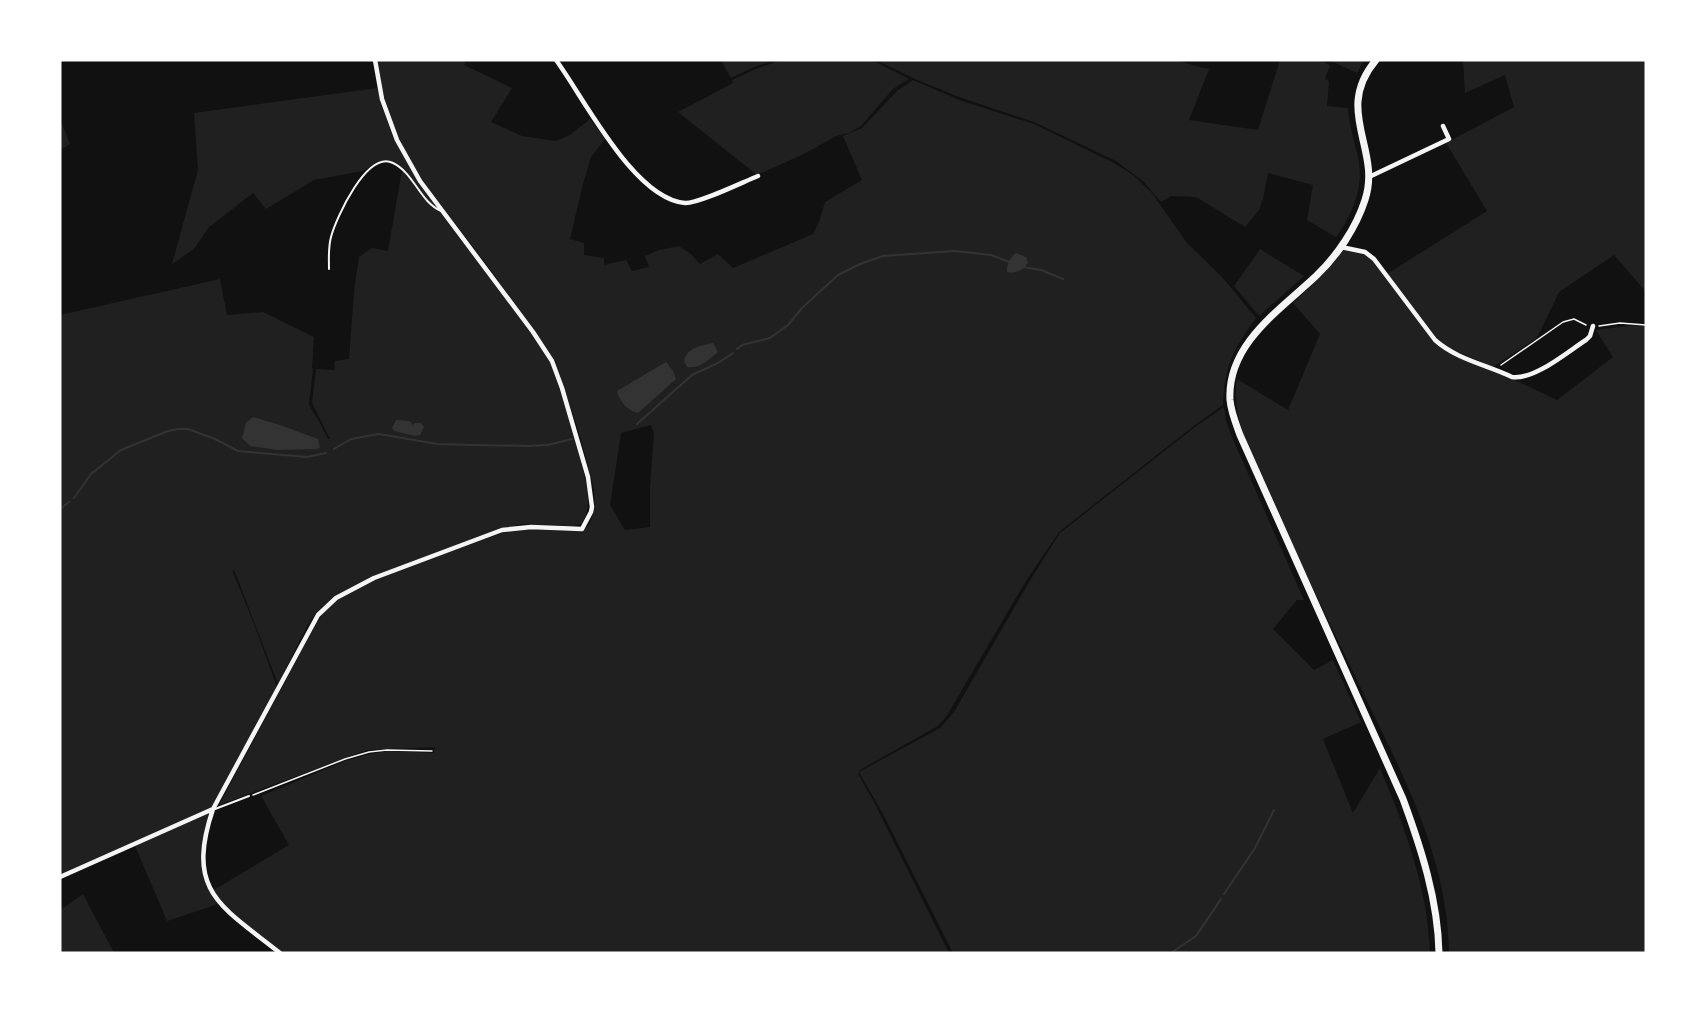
<svg xmlns="http://www.w3.org/2000/svg" width="1706" height="1013" viewBox="0 0 1706 1013" font-family="'Public Sans',sans-serif">
  <style>
    .green { fill: #202020; fill-rule: evenodd }
    .water { fill: #333 }
    .lines { fill: none; stroke-linecap: round; stroke-linejoin: round }
    .stream { stroke: #333; stroke-width: 2 }
    .path { stroke: #f5f5f5; stroke-width: 1.5 }
    .service { stroke: #f5f5f5; stroke-width: 2 }
    .minor { stroke: #f5f5f5; stroke-width: 4.5 }
    .primary { stroke: #f5f5f5; stroke-width: 7 }
  </style>
  <rect width="100%" height="100%" fill="#111"/>
  <path class="green" d="M377 60H466L464 65 512 88 491 122 522 136 556 141 570 135 590 119 605 139 591 157 583 184 570 239 584 243V255L604 258V265L626 260 632 271 649 267 645 256 659 250 679 246 691 254 700 264 718 254 733 268 813 234 819 222 825 202 862 180 843 136 862 128 898 90 913 80 959 100 1034 124 1114 163 1133 175 1152 193 1187 243 1222 277 1256 318C1234 347 1224 368 1223 405L1195 425 1059 532 1026 581 946 717 938 726 860 770 858 774 874 802 949 953H282L220 903 212 891 289 845 261 796 345 761 370 754 388 751 434 753 435 747 367 750 219 805 316 624 326 609 333 602 374 579 502 533 531 529 568 531 584 530 590 523 595 508 594 488 578 429 555 361 490 269 421 179 398 139 384 97ZM651 425 654 433 650 487V527L625 530 610 505 621 433Z
    M721 60H774L754 67 731 78Z
    M781 60H872L909 79 893 89 861 126 849 133 836 136 804 154 757 175 678 112 733 83 732 80 756 69Z
    M876 60H1175L1196 66 1209 69 1189 120 1258 130 1280 60H1319L1330 65 1325 79 1329 81 1327 106 1348 108C1349 127 1356 145 1359 163 1363 189 1351 217 1336 237L1307 220 1313 185 1268 173 1263 199 1259 210 1245 227 1196 197 1171 196 1161 202 1143 181 1116 161 1034 122 959 97 915 79Z
    M1329 60H1364L1357 73Z
    M1463 60H1646V292L1614 255 1559 292 1537 338 1493 367 1447 347 1437 339 1387 274 1487 211 1446 143 1514 107 1505 75 1465 93Z
    M377 88C393 130 408 175 439 209L433 207 403 169 388 160 375 163 363 171 314 180 266 209 253 193 209 227 194 249 172 264 198 170 194 113Z
    M60 119 70 144 60 150Z
    M402 170 432 208 444 215C465 244 486 272 508 300 523 321 540 341 552 365 565 393 574 431 581 462 586 482 594 505 581 524L572 526 522 524 505 528 374 576 332 598 316 613 307 626 278 684 235 572 232 570 254 624 277 687 237 763 211 808 60 875V315L220 279 227 315 263 312 314 337 312 368 313 369 309 405 319 421 328 439H330L312 403 316 369 334 370 335 361 349 359 354 291 359 257 372 248 388 251Z
    M1342 248 1369 255 1434 341 1557 400 1613 357 1596 330 1637 325 1646 326V953H1449C1448 853 1398 766 1356 678 1324 612 1293 546 1262 479 1248 447 1231 415 1237 379L1288 410 1320 334 1293 303C1311 286 1330 270 1342 248Z
    M1260 249 1304 276 1259 316 1234 286Z
    M1224 407 1226 420 1231 435 1304 600H1297L1273 629 1314 670 1333 660 1361 722 1323 739 1353 813 1380 768C1399 813 1416 858 1425 906 1428 922 1429 938 1430 953H953L883 814 859 772 940 728 954 712 1029 582 1060 533 1195 427Z
    M210 813C205 836 198 860 206 883 208 890 214 897 218 904L167 921 135 846Z
    M83 894 84 896 114 953H60V910Z"/>
  <path class="water" d="M1016 253 1026 257 1028 263C1023 270 1016 274 1007 272 1006 266 1011 256 1016 253Z
    M713 343 718 352C708 360 700 369 687 367L684 361C687 347 701 346 713 343Z
    M666 362 673 371 676 379 638 413C628 411 619 401 617 391Z
    M253 417 280 425 318 439 320 448 316 449 277 450 250 446 242 438 246 423Z
    M396 420 409 421 413 425 415 423H421L424 427 420 435 415 436 394 431 392 428Z"/>
  <g class="lines">
    <path class="stream" d="M1023 267 1041 270 1063 279
      M737 349 742 345 770 338 788 325 802 308 838 275 860 264 883 256 955 251 991 255 1012 263
      M637 424 692 375 718 363 733 353
      M334 449 351 439 379 434 437 444 474 445 529 446 548 445 572 439
      M74 498 91 474 121 450 168 431 178 429H188L215 439 238 451 307 457 326 453
      M60 509 69 502
      M1224 894 1255 848 1274 810
      M1171 953 1196 936 1221 899"/>
    <path class="path" d="M1599 326 1620 323 1646 325
      M1501 365 1563 322 1574 319 1586 325
      M253 795 345 759 369 752 387 750 432 751"/>
    <path class="service" d="M329 269C329 259 328 248 331 237 336 218 367 150 393 163 414 173 420 202 441 211
      M215 809 249 796"/>
    <path class="minor" d="M556 60C584 98 634 199 685 203 698 204 743 182 758 176
      M1369 177 1449 139 1443 126
      M1341 247 1365 252 1374 259 1435 340C1456 359 1487 365 1512 377 1535 380 1567 352 1586 340L1590 336 1593 326
      M60 877 213 809
      M280 953C221 906 185 892 213 809L318 615 336 598 374 578 502 530 531 527 582 529 591 512 592 507 588 477 562 388 552 361 533 332 420 181 397 140 382 99 375 60"/>
    <path class="primary" d="M1376 60C1333 111 1382 149 1365 200 1356 228 1337 256 1316 276 1280 310 1227 344 1230 400 1231 412 1236 424 1240 435L1403 799C1421 848 1438 900 1439 953"/>
  </g>
  <rect width="1706" height="1013" fill="none" stroke="#ffffff" stroke-width="123"/>
</svg>
